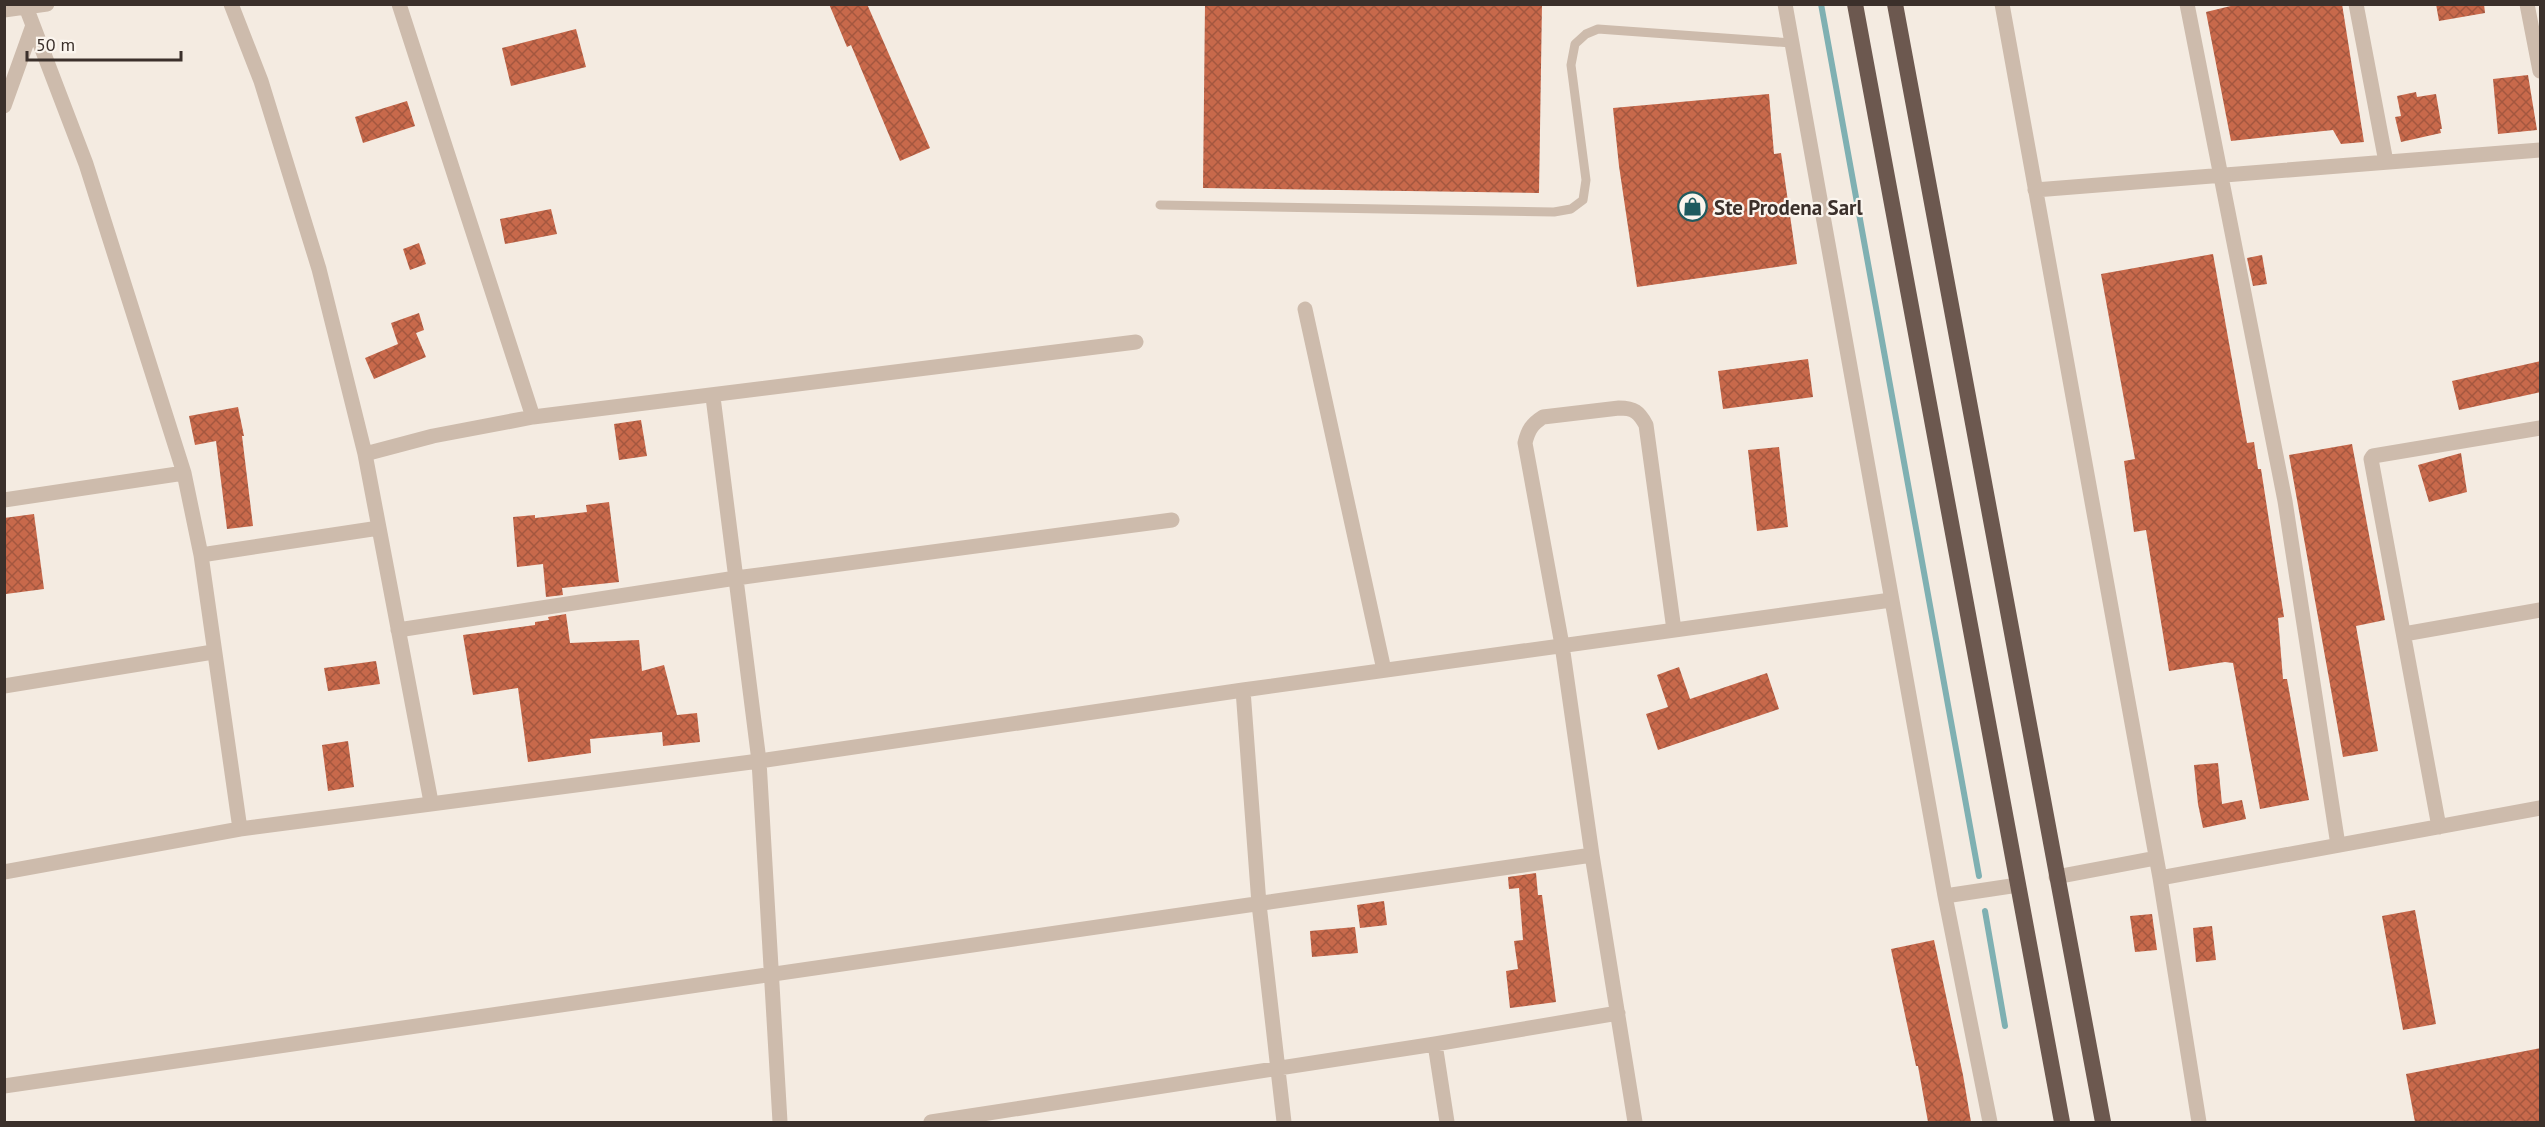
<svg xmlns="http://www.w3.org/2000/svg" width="2545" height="1127" viewBox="0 0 2545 1127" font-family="'PT Sans',sans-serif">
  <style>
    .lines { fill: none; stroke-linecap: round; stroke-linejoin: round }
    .stream { stroke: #7fb0b2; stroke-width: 6 }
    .building { fill: url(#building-cross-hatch) }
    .service { stroke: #cdbbac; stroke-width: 9 }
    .minor { stroke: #cdbbac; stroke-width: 15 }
    .trunk { stroke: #6c584f; stroke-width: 16 }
    .labels { text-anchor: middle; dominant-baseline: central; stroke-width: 4.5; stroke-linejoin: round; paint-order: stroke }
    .poi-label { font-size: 21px; font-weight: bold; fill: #3b302b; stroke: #fbf5ee; text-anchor: start }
  </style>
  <defs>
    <pattern id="building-cross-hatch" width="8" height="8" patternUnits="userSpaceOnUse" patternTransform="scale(1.5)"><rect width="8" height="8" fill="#c8694b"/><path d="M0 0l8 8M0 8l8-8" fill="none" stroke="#a4573f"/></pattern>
  </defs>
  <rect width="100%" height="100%" fill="#f4ebe1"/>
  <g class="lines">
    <path class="stream" d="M1821 4 1979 876
      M1985 911 2005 1026"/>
  </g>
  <path class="building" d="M829 4H867L930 148 900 161 851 45 847 47Z
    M1205 4H1542L1539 193 1203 188Z
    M2239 4H2342L2364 142 2341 144 2333 130 2231 141 2206 12Z
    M2436 4H2484L2485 13 2439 21Z
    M576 29 586 67 511 86 502 48Z
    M2528 75 2537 130 2498 134 2493 79Z
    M2416 92 2417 97 2436 94 2442 129H2440L2441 133 2401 142 2395 117 2401 116 2397 96Z
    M1769 94 1774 154 1781 153 1797 264 1637 287 1619 166 1613 108Z
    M407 101 415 126 363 143 355 117Z
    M551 209 557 234 505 244 500 219Z
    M419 243 426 264 410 270 403 249Z
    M2213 254 2247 443 2254 442 2258 469H2261L2284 617 2278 618 2283 679H2287L2309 800 2260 809 2233 663 2225 662 2169 671 2146 530 2134 532 2124 461 2135 459 2101 274Z
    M2262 255 2267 284 2253 286 2247 258Z
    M419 313 424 330 416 333 426 357 374 379 365 358 398 344 391 323Z
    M1808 359 1813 397 1723 409 1718 371Z
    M2541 361V392L2459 410 2452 381Z
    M238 407 244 436H242L253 526 227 529 216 441 195 445 189 416Z
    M641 420 647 456 619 460 614 424Z
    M2352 444 2385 620 2356 626 2378 751 2343 757 2289 455Z
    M1779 447 1788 527 1757 531 1748 450Z
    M2461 453 2467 492 2429 502 2418 465Z
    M609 502 619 582 562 588 563 595 546 597 543 564 517 567 513 517 535 515V518L587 512 586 505Z
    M34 514 44 589 6 594 4 518Z
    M566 614 570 643 639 640 642 671 664 665 677 715 697 713 700 742 663 746 662 732 590 739 591 753 528 762 518 688 473 695 463 635 535 625V622L549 620 548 617Z
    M376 661 380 684 328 691 324 668Z
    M1679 667 1690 699 1767 673 1779 709 1658 750 1646 714 1668 707 1657 675Z
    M348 741 354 787 328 791 322 745Z
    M2218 763 2222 804 2242 800 2246 819 2203 828 2198 804 2194 765Z
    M1536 873 1538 895H1542L1556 1002 1510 1008 1506 971 1518 969 1514 941 1523 940 1519 888 1509 889 1508 877Z
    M1384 901 1387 925 1360 928 1357 905Z
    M2415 910 2436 1024 2403 1030 2382 916Z
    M2152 914 2157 950 2135 952 2130 916Z
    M2212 926 2216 960 2196 962 2193 928Z
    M1355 927 1358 953 1312 957 1310 931Z
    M1934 940 1963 1075 1971 1122H1928L1918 1066H1916L1891 949Z
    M2541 1048V1122H2415L2406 1074Z"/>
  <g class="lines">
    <path class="service" d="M1160 205 1554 212 1571 209 1583 200 1586 180 1571 65 1575 44 1586 34 1598 29 1792 43"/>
    <path class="minor" d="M231 4 261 81 319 269 365 454 431 802
      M399 4 533 417
      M1785 4 1945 896 1990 1122
      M2002 4 2160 878 2199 1122
      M2187 4 2285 501 2338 845
      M2356 4 2386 162
      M2527 4 2540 71
      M26 7 86 164 184 473 201 555 240 829
      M4 10 47 4
      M4 106 32 28
      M2035 190 2540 150
      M1305 309 1384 670
      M713 397 759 761 780 1122
      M365 454 433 436 533 417 1136 342
      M4 500 184 473
      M201 555 379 528
      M398 630 736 578 1172 520
      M2404 634 2540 610
      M4 686 213 652
      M1243 690 1259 904 1284 1122
      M2439 827 2371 459 2373 456 2540 428
      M4 872 240 829 759 761 1243 690 1891 600
      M2056 877 2156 858
      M2160 878 2540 808
      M1945 896 2018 885
      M1435 1044 1447 1122
      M4 1086 1592 855
      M931 1122 1435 1044 1618 1013
      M1635 1122 1592 855 1562 645 1525 443C1528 430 1532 424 1543 417L1619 408C1634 408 1639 412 1646 425L1674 630"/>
    <path class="trunk" d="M1855 4 2062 1122
      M1895 4 2103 1122"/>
  </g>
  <defs>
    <symbol id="shop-ring" viewBox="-11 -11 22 22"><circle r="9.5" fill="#fbf5ee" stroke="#1f5a5e" stroke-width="1.5"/><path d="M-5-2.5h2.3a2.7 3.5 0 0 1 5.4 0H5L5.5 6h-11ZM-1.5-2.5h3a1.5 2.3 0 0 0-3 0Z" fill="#1f5a5e"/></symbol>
  </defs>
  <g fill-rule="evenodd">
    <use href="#shop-ring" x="1676" y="190" width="33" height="33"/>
  </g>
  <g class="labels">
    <g class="poi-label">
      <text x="1714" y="207">Ste Prodena Sarl</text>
    </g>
  </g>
  <rect width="2545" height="1127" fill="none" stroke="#3b302b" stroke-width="12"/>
  <path d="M27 51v9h154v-9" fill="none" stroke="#3b302b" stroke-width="3"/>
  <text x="36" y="51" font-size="18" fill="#3b302b" stroke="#fbf5ee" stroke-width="4.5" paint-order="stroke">50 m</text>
</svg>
